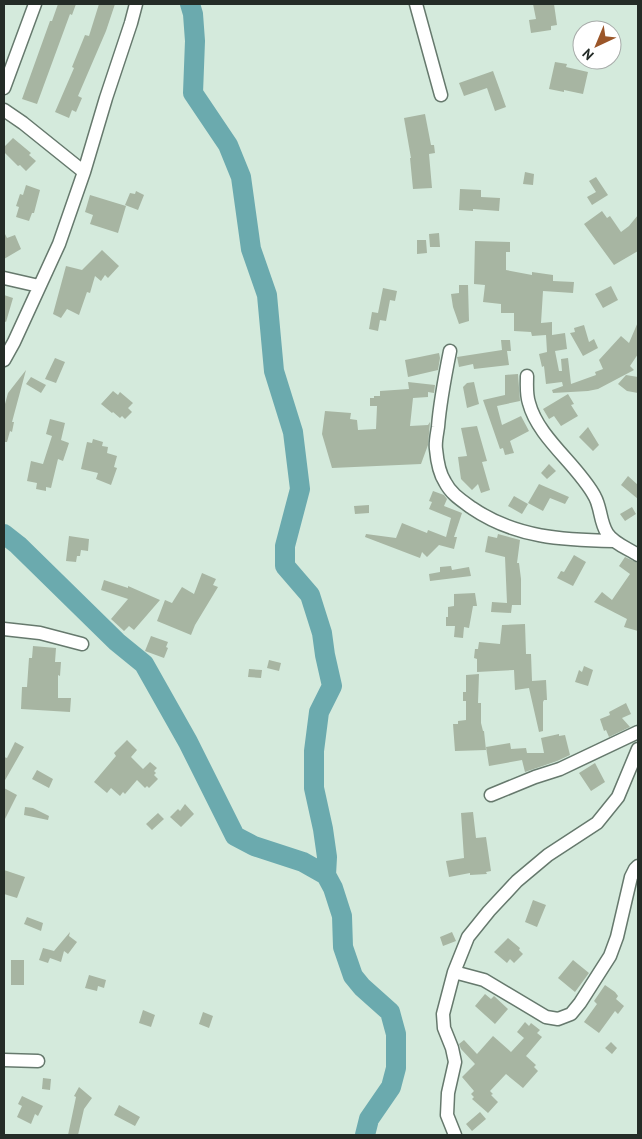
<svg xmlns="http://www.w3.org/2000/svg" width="642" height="1139" viewBox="0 0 642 1139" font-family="'PT Sans',sans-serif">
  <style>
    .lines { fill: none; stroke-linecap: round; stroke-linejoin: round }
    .river { stroke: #6baaae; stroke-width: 20 }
    .building { fill: #a7b5a2 }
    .minor-casing { stroke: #66796d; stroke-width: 15 }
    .minor { stroke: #fff; stroke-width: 12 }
  </style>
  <rect width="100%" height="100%" fill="#d4eadc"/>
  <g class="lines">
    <path class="river" d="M190 4 193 14 195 41 193 93 228 145 241 177 251 249 267 295 274 371 293 432 300 489 285 546V566L310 595 322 633 325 655 332 686 319 712 314 751V788L323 829 327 857 326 875
      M4 534 18 545 117 642 144 664 188 742 235 836 254 846 303 862 326 875 333 888 342 916 343 947 353 976 362 987 390 1012 396 1034V1068L391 1087 369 1119 365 1135"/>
  </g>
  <path class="building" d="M58 4H76L72 15 70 14 37 104 22 99 50 21H52Z
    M99 4H115L106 31 78 96 82 98 76 112 72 110 69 118 55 112 74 68 72 67 85 35 89 36Z
    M533 4H554L557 25 551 26V30L531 33 529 20 536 19Z
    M555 62 567 64 566 67 588 72 583 94 564 90V92L549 89Z
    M493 71 506 107 495 111 487 88 464 96 459 83Z
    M425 114 431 145H434L435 153 429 154 432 188 413 189 410 158H411L404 118Z
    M13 138 31 153 29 155 36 161 26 171 20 165 18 166 4 152V147Z
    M525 172 534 174 533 185 523 184Z
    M596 177 608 195 592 205 587 197 596 192 589 181Z
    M26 185 40 190 34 213H32L29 221 16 217 19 207 16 206 20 194 23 195Z
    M460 189 481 190V197L500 198 499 211 473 209V211L459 210Z
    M136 191 144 195 138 210 125 205 130 193 135 194Z
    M90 195 126 206 118 233 90 224 93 215 85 212Z
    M602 211 607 218 610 216 621 232 629 226 638 215V251L614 265 584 224Z
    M4 232 7 238 15 235 21 249 4 259Z
    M439 233 440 247H430L429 234Z
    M417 240H426L427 253 417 254Z
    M475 241 510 242V252H506V270L532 275V272L553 275V281L574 282 573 293 543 291 541 323 552 322V335L565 333 567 349 555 351 559 371H562L561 359 568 358 571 384 596 375 595 372 603 369 599 360 621 336 629 343 638 322V354L630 366 634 370 598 389 588 391 553 393 552 390 563 386 562 382 546 384 544 366 542 367 539 354 547 352 546 335 532 336 531 332 514 331V313H501V304L483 302 485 285 474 284Z
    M102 250 119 266 108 278 105 275 101 281 95 276 90 293 87 292 79 315 67 309 61 318 53 314 66 266 82 270Z
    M459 285H468L469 321 459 324 453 307 451 294 459 293Z
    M611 286 618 300 603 308 595 294Z
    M383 288 397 291 395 301 390 300 386 321 380 320 378 331 369 329 372 312 378 313Z
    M4 295 13 298 6 322 4 321Z
    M584 325 589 342 594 339 598 348 583 356 570 333 575 332 574 328Z
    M501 340H510L511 351H507L509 365 474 369 473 364 459 367 457 357 502 350Z
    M439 353 440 358 438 370 408 377 405 360Z
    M55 358 65 362 56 383 45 379Z
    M26 370 12 422H14L12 432 10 431 7 442H4V403L5 404 8 393Z
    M518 374 520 401 497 406 502 425 521 416 529 431 510 441 514 453 505 455 503 448 500 449 483 400 505 395V375Z
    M626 375 638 377V393L627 391 618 384Z
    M31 377 46 385 41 393 26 384Z
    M408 382 435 385 434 393 428 392V397L413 398 410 426 428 425 430 422 428 445 421 464 332 468 322 434 325 411 351 413 350 419 357 420 358 430 376 429 377 406H370V398H374V396H380V391L409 389Z
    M474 382 479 404 467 408 463 387 467 383Z
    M113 391 118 395 120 392 133 403 128 408 132 412 125 419 122 416 120 418 113 412 112 413 101 404Z
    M568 394 574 404 571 405 578 416 561 426 554 416 549 419 543 409Z
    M50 419 65 423 61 440 69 443 63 461 58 459 51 488 46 487V491L36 489 37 483 27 481 31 461 43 464 52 436 46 434Z
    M477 426 487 461 482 462 490 490 481 493 478 484 472 490 461 479 458 457 467 456 461 428Z
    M588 427 599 445 593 451 579 437Z
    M93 439 103 442 102 446 108 447 107 453 117 456 114 467 117 468 111 485 96 479 98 473 81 469 87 442 92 443Z
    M549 464 556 471 547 479 541 473Z
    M628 476 638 485V499L621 485Z
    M539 484 569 497 565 504 550 498 543 511 528 503Z
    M433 491 444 495 447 499 444 506 462 513 454 537H457L454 549 439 545 427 557 422 552 420 558 365 537 366 534 396 538 402 523 427 533 428 530 446 537 451 518 429 509 432 502 429 501Z
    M514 496 528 504 522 514 508 506Z
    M369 505V513L355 514 354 506Z
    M632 507 636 514 625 521 620 514Z
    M498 534 520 540 517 563H519L521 579V605H512L511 613 491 612 492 602 507 603 505 557 485 552 488 536 497 538Z
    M69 536 89 539 88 551 81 550 80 556H77L76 562 66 561Z
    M574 555 586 562 573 586 557 578 561 571 564 572Z
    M625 557 638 563V631L624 627 627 619 594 602 602 592 612 600 630 574 619 566Z
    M451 566 452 570 469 567 471 576 430 581 429 574 440 572V567Z
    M202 573 216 579 213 585 218 587 195 625 191 635 157 621 165 600 172 603 182 587 194 594Z
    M104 580 128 588V586L160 600 134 630 129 626 124 631 111 619 128 599 101 590Z
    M475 593 477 606H473L469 628 464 627 463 638 454 637 455 626H446V617H448V607L454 606V594Z
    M525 624 526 654H531L532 681 546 680 547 700H544L543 702V731L539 732 529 688 515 690 514 670 477 672V659L474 658 475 649H478L479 642 500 644 502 625Z
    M151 636 168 642 166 647 168 648 164 658 145 651Z
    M33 646 56 648 55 662H61L60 676 58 675V698H71L70 712 21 709 22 687H27L29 658H32Z
    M269 660 281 663 279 671 267 668Z
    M584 666 593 670 588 686 575 682 579 670 582 672Z
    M249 669 262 670 261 678 248 677Z
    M479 674 478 703H481V723L483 731H484L486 750 455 751 453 724H458V721L466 720V701H463V692H466V675Z
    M626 703 631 714 622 718 630 727 609 737 606 730 604 731 600 719 610 715 609 712Z
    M559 734V736L565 735 570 755 557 761 525 772 522 760 489 766 486 747 510 743 511 749 526 748 527 753H544L541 738Z
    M127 740 137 750 131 757 143 769 150 762 157 768 154 771 156 773 154 775 158 779 149 788 147 786 145 788 137 780 125 794 123 792 120 796 111 788 107 793 94 782 116 756 114 753Z
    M15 742 24 747 4 782V757L7 758Z
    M595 763 605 782 591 791 579 773Z
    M37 770 53 779 49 788 32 779Z
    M4 788 17 795 4 821Z
    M185 804 194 814 181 827 170 817 178 809 180 811Z
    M25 807 33 808 49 816 48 820 24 815Z
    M473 812 476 838 486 837 491 871 486 872 487 874 470 875V873L449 877 446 861 464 858 461 813Z
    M158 813 164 819 152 830 146 824Z
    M4 870 25 877 17 898 4 894Z
    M533 900 546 905 537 927 525 922Z
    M27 917 43 923 41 931 24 924Z
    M70 932 69 936 77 942 68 954 64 951 61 962 50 958 48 963 39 960 43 948 54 951Z
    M452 932 456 941 443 946 440 937Z
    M508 938 520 948 519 950 523 954 514 963 510 959 507 963 494 952Z
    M11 960H24V985H11Z
    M573 960 589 973 575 992 558 978Z
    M89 975 106 980 104 988 98 986 97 991 85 988Z
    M605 985 615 992 618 996 616 999 624 1006 618 1014 615 1011 599 1033 584 1022 597 1004 594 1001Z
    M485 994 491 999 494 996 508 1009 495 1024 475 1006Z
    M143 1010 155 1015 151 1027 139 1023Z
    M203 1012 213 1016 209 1028 199 1024Z
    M525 1022 529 1026 531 1023 540 1030 537 1033 542 1037 526 1056 536 1065 534 1067 538 1071 523 1088 506 1074 490 1091 493 1094 491 1095 498 1102 488 1113 472 1099 474 1097 471 1094 474 1091 462 1077 475 1064 461 1049 459 1044 464 1040 477 1054 493 1036 511 1052 524 1038 517 1032Z
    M611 1042 617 1048 612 1054 605 1048Z
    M43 1078 51 1079 50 1090 42 1089Z
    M79 1087 92 1098 84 1109 78 1135H68L76 1097 74 1096Z
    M22 1096 43 1106 38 1116 35 1114 31 1124 17 1117 22 1106 18 1104Z
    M119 1105 140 1117 135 1126 114 1115Z
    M480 1112 486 1119 472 1131 466 1124Z"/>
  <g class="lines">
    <defs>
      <path id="minor" d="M416 4 441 95
        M4 88 35 4
        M4 110 23 123 84 172
        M4 278 39 286
        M450 351C445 376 440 401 438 427 437 434 435 442 436 449 437 460 439 473 445 482 451 494 461 500 472 508 516 538 563 540 614 541
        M4 360 14 342 59 244 84 172 106 98 131 23 136 4
        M527 376C527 385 526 394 529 403 538 438 579 466 595 497 601 508 600 522 607 533 613 543 629 549 638 555
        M4 629 40 633 82 644
        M491 795 535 777 560 769 638 732
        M454 972 484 980 546 1017 558 1019 571 1014 580 1003 610 956 617 937 631 877 635 869 638 866
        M4 1060 38 1061
        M455 1135 447 1115 448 1093 455 1062 452 1048 444 1028 443 1014 454 972 468 937 489 911 517 881 548 855 597 823 618 797 638 749"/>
    </defs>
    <use href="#minor" class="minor-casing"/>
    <use href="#minor" class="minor"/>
  </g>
  <rect width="642" height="1139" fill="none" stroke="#242c27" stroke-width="10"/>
  <g transform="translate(597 45) rotate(224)"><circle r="24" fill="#ffffff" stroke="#a7aba9"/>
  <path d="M0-4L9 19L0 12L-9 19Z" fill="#9b5629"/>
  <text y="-8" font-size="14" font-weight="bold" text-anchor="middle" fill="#242c27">N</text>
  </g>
</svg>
